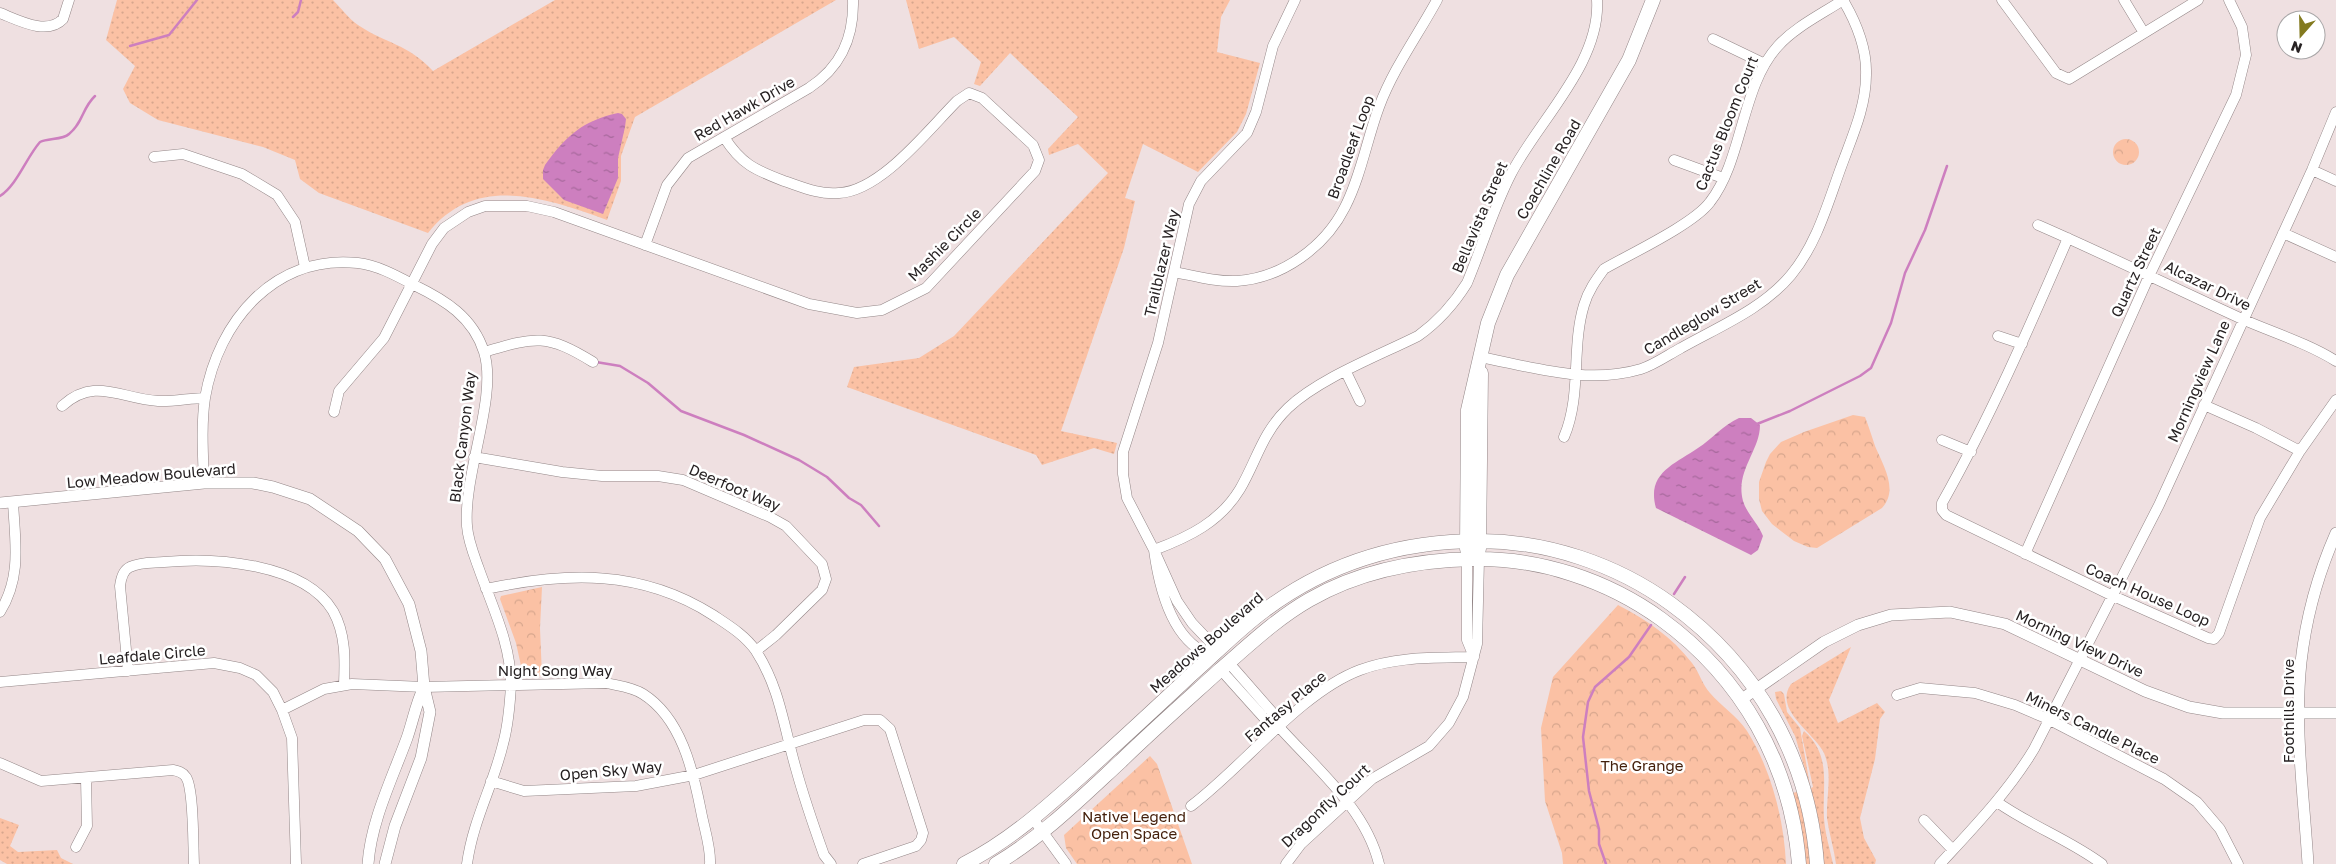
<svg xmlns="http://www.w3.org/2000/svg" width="2336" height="864" viewBox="0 0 2336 864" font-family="'Golos Text',sans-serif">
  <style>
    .grass { fill: url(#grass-dots) }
    .forest { fill: url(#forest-crowns) }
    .water { fill: url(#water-ripples) }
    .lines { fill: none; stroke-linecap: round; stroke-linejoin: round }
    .stream { stroke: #cd7fbf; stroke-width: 2.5 }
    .minor-casing { stroke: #938687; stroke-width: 11 }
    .tertiary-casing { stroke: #938687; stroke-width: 12 }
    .secondary-casing { stroke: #938687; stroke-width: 15 }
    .minor { stroke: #fff; stroke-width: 10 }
    .tertiary { stroke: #fff; stroke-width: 11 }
    .secondary { stroke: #fff; stroke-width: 14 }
    .labels { text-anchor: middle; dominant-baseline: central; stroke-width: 5; stroke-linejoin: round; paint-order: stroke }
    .street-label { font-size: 15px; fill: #262122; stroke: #fff }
    .park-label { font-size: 15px; fill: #44200c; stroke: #fff }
  </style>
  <defs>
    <pattern id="grass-dots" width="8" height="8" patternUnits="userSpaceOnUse" patternTransform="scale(1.25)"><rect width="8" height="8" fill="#fbc1a4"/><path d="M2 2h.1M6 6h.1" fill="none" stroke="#d7a68d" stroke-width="1.8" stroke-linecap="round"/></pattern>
    <pattern id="forest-crowns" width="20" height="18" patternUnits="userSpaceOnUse" patternTransform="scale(1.25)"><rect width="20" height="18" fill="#fbc1a4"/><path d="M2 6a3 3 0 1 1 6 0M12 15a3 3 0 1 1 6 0" fill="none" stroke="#d7a68d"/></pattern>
    <pattern id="water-ripples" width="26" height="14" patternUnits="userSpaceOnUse" patternTransform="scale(1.25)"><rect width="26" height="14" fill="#cd7fbf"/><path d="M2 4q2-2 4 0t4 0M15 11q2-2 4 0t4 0" fill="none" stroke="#a6689b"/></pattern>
  </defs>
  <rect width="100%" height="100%" fill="#efe0e1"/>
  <path class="grass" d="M117 0H333C341 8 349 19 358 25 386 44 407 43 433 71L555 0H836L635 117 621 156V181L607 220C545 198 476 173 428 233L319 193 300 179 295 160 263 147 158 120 130 103 123 89 135 66 106 40Z
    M906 0H1230L1221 17 1217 52 1260 63 1246 114 1237 132 1198 172 1143 144 1125 198 1135 201 1124 248 1061 431 1117 443 1114 454 1094 448 1042 465 1036 455 847 387 854 367 919 358 954 336 1108 173 1078 144 1049 155 1048 149 1078 117 1010 53 980 86 974 84 981 62 954 37 919 49Z
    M1851 647 1829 700 1838 723 1877 703 1885 712 1880 719 1875 759 1860 818 1864 838 1876 860 1875 864H1836C1834 849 1829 833 1827 818 1826 796 1833 774 1824 753 1814 732 1773 710 1791 684Z
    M1781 691 1784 694 1787 712 1800 728 1810 786 1795 736 1776 699 1775 692Z
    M1804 731C1832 755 1822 786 1824 818 1825 834 1830 849 1833 864H1824L1820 828 1811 788 1813 787 1802 736Z
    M1800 791 1813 864H1805L1801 828 1793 793Z
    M0 818 19 825 10 846 18 852 57 850 61 858 73 864H7L0 860Z"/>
  <path class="forest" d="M2113 152a13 13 0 1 1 26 0a13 13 0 1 1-26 0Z
    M1853 415 1865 417C1869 427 1872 437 1875 446 1883 465 1899 490 1882 508L1817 548 1808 547 1794 541 1772 524 1762 511 1759 499V482L1766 462 1770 454 1781 442 1804 432Z
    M542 587 540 628 542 676 523 675 516 643 500 599 501 596Z
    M1618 605C1647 620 1672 637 1692 663 1699 672 1702 684 1710 693 1721 706 1737 716 1747 731 1771 769 1784 819 1786 864H1563L1562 853 1545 801 1541 728 1553 677Z
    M1150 756 1157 764 1192 864H1077L1066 848 1064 835Z"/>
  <path class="water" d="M618 113 622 114 626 119 625 127 618 158V178L603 214 564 200 543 179V170L545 165C566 136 582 121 618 113Z
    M1739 418H1751L1760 425C1760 451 1735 471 1743 501 1747 514 1758 523 1763 536L1758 550 1751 555 1656 508C1646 473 1675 464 1698 448 1712 439 1723 425 1739 418Z"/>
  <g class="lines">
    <path class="stream" d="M293 17 298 12 301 0
      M130 46 169 35 197 0
      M0 196C17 185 26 158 40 142 48 138 63 140 69 134 83 123 82 108 95 96
      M596 362 620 366 648 383 681 411 744 435 799 460 827 477 849 498 861 505 879 526
      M1757 424 1790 411 1860 376 1871 368 1891 323 1905 273 1925 230 1947 166
      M1674 594 1685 577
      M1606 864 1599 844V829L1589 791 1583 737 1588 702 1595 687 1629 657 1651 625"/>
    <defs>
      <path id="minor" d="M2002 0 2056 73 2069 79 2198 0
        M2124 0 2144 33
        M0 13C18 20 47 36 63 19L69 0
        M1713 39 1765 64
        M154 157 183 154 242 174 277 195 295 222 305 267
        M1674 160 1723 178
        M2312 170 2336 181
        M2038 225C2107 255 2174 288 2242 319 2274 333 2307 343 2336 361
        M2283 233 2336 257
        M2068 238C2029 328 1990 418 1942 503V510L1946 515 2111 595 2208 638 2214 639 2219 633 2260 518 2300 451 2336 400
        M645 245 667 185 688 158 809 88C841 67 854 38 853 0
        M1174 272C1195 276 1215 282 1237 281 1282 278 1325 247 1345 207 1361 176 1367 139 1379 107 1393 69 1418 35 1437 0
        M1998 336 2022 344
        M484 352C535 337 546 333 593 362
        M1480 357C1533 367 1587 385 1641 369 1654 365 1668 355 1681 348 1718 327 1763 309 1791 275 1816 245 1827 206 1840 170 1851 139 1866 108 1866 75 1867 49 1856 22 1843 0
        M1346 372 1360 401
        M2204 405 2256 428 2300 451
        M62 406C95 376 121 399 158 401 173 402 190 398 205 398
        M334 412 339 391 384 338 432 244 444 228 468 212 485 206H527L554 212 809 304 857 313 882 310 926 288 1035 171 1039 160 1033 145 982 98 969 93 957 101C928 130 881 191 839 193 819 195 802 187 784 181 755 170 741 164 724 137
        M1564 437C1582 395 1571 347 1584 305 1588 291 1596 280 1604 269 1630 254 1694 224 1710 202 1743 160 1741 86 1778 46 1795 27 1822 14 1843 0
        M1942 440 1971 452
        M474 457 562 472 602 476H658L683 480 770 517 786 526 822 564 826 579 822 590 776 635 756 651
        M204 483C203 455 201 425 205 398 218 321 275 254 358 263 377 265 397 276 414 285 445 300 473 317 484 352 498 397 463 474 467 526 468 541 474 555 479 569 492 606 511 644 511 685 510 703 508 726 503 744 493 786 473 820 467 864
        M1154 550C1159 587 1172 643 1213 656L1210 642 1192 623 1177 601 1154 550 1127 498 1123 474V452L1158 343 1189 204 1201 181 1247 133 1256 112 1273 46 1295 0
        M1154 550C1189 537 1220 522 1240 489 1257 460 1262 433 1288 408 1320 378 1378 356 1418 336 1439 321 1454 304 1467 283 1482 247 1493 209 1511 174 1538 121 1601 63 1597 0
        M2025 554 2150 274 2236 95 2246 55 2242 27 2229 0
        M1467 559V640L1474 657
        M486 589C566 572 641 569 713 615 728 625 745 635 756 651 780 688 784 728 796 769 804 798 814 827 824 855L831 864
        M0 612C22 576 15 542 13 502
        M1229 663 1272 712 1280 728C1316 768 1366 809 1379 864
        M1221 670 1265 719 1280 728
        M128 671 120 586C121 578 123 570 130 567 140 562 153 563 164 562 214 557 304 563 333 611 346 634 345 660 344 685
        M0 682 214 663 240 668 256 675 273 692 282 710 292 738 296 864
        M1897 695 1920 688 1975 693 2015 705 2048 719 2164 779 2197 802 2220 829 2238 864
        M282 710 324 689 352 684 424 687 606 683C619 686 632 687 643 694 681 718 693 770 701 811 704 828 711 847 710 864
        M0 763 41 781 173 770C178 771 183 772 186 777 194 789 193 847 194 864
        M491 781 524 791 636 786 694 775 864 720H880L890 729 923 833 921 840 916 846 863 864
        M1997 802C2031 826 2070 840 2102 864
        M1191 806C1243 767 1301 692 1360 670 1397 656 1435 658 1474 657
        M1034 820 1066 864
        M1924 820 1953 850
        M76 847 87 826 86 779
        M1286 864 1301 844 1372 779 1429 746 1449 723 1463 697 1477 644 1479 559
        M1940 864C1974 827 2008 792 2034 749L2159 505 2312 170 2336 112"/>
      <path id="tertiary" d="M0 503 204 483H253L273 487 310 499 358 531 385 559 409 604 421 651 424 687 430 712 421 758 395 826 385 864
        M1742 699 1824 642 1858 625 1891 615 1950 612 2005 624 2145 691 2189 707 2223 713H2336
        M368 864C371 821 392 779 407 738 413 721 416 703 424 687
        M2308 864C2304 797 2294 728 2301 662 2306 617 2318 574 2336 533"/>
      <path id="secondary" d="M1467 549 1468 410 1488 323 1507 275 1629 60 1653 0
        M1479 549 1481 373
        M964 864C1011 840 1048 806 1087 771 1122 739 1157 707 1192 674 1216 653 1239 629 1265 610 1328 563 1401 541 1479 541 1547 541 1616 564 1671 604 1757 666 1809 758 1817 864
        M996 864C1043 836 1081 798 1121 761 1153 730 1187 700 1220 670 1249 645 1276 619 1309 600 1359 571 1417 560 1474 559 1540 558 1607 580 1661 619 1742 678 1791 764 1799 864"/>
    </defs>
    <use href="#minor" class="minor-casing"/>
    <use href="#tertiary" class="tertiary-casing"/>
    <use href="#secondary" class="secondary-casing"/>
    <use href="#minor" class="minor"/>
    <use href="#tertiary" class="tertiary"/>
    <use href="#secondary" class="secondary"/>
  </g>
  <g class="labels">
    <g class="street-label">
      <text transform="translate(744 108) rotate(-30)">Red Hawk Drive</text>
      <text transform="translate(1726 123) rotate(-68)">Cactus Bloom Court</text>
      <text transform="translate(1350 147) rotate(-70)">Broadleaf Loop</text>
      <text transform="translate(1548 169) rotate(-60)">Coachline Road</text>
      <text transform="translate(1479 217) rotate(-67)">Bellavista Street</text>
      <text transform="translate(944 244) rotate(-45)">Mashie Circle</text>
      <text transform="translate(1161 263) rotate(-77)">Trailblazer Way</text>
      <text transform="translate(2135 272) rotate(-65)">Quartz Street</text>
      <text transform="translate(2208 285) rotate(26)">Alcazar Drive</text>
      <text transform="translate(1702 316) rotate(-31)">Candleglow Street</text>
      <text transform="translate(2198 381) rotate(-66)">Morningview Lane</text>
      <text transform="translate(462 437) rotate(-83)">Black Canyon Way</text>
      <text transform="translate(151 475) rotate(-5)">Low Meadow Boulevard</text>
      <text transform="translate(735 487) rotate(23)">Deerfoot Way</text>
      <text transform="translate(2148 594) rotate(24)">Coach House Loop</text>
      <text transform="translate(1206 642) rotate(-41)">Meadows Boulevard</text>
      <text transform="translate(2080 643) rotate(25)">Morning View Drive</text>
      <text transform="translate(152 654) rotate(-5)">Leafdale Circle</text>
      <text x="555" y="670">Night Song Way</text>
      <text transform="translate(1285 706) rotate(-40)">Fantasy Place</text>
      <text transform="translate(2288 711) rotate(-90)">Foothills Drive</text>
      <text transform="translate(2093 727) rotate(26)">Miners Candle Place</text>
      <text transform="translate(611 770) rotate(-5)">Open Sky Way</text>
      <text transform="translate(1325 805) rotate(-43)">Dragonfly Court</text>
    </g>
    <g class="park-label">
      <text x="1642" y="765">The Grange</text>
      <text x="1134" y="816">Native Legend<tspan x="1134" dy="17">Open Space</tspan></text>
    </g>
  </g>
  <g transform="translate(2301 35) rotate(200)"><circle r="24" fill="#ffffff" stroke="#a8a6a7"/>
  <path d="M0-4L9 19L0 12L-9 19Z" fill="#837a1f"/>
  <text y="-8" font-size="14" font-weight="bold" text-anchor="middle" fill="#262122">N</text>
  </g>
</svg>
